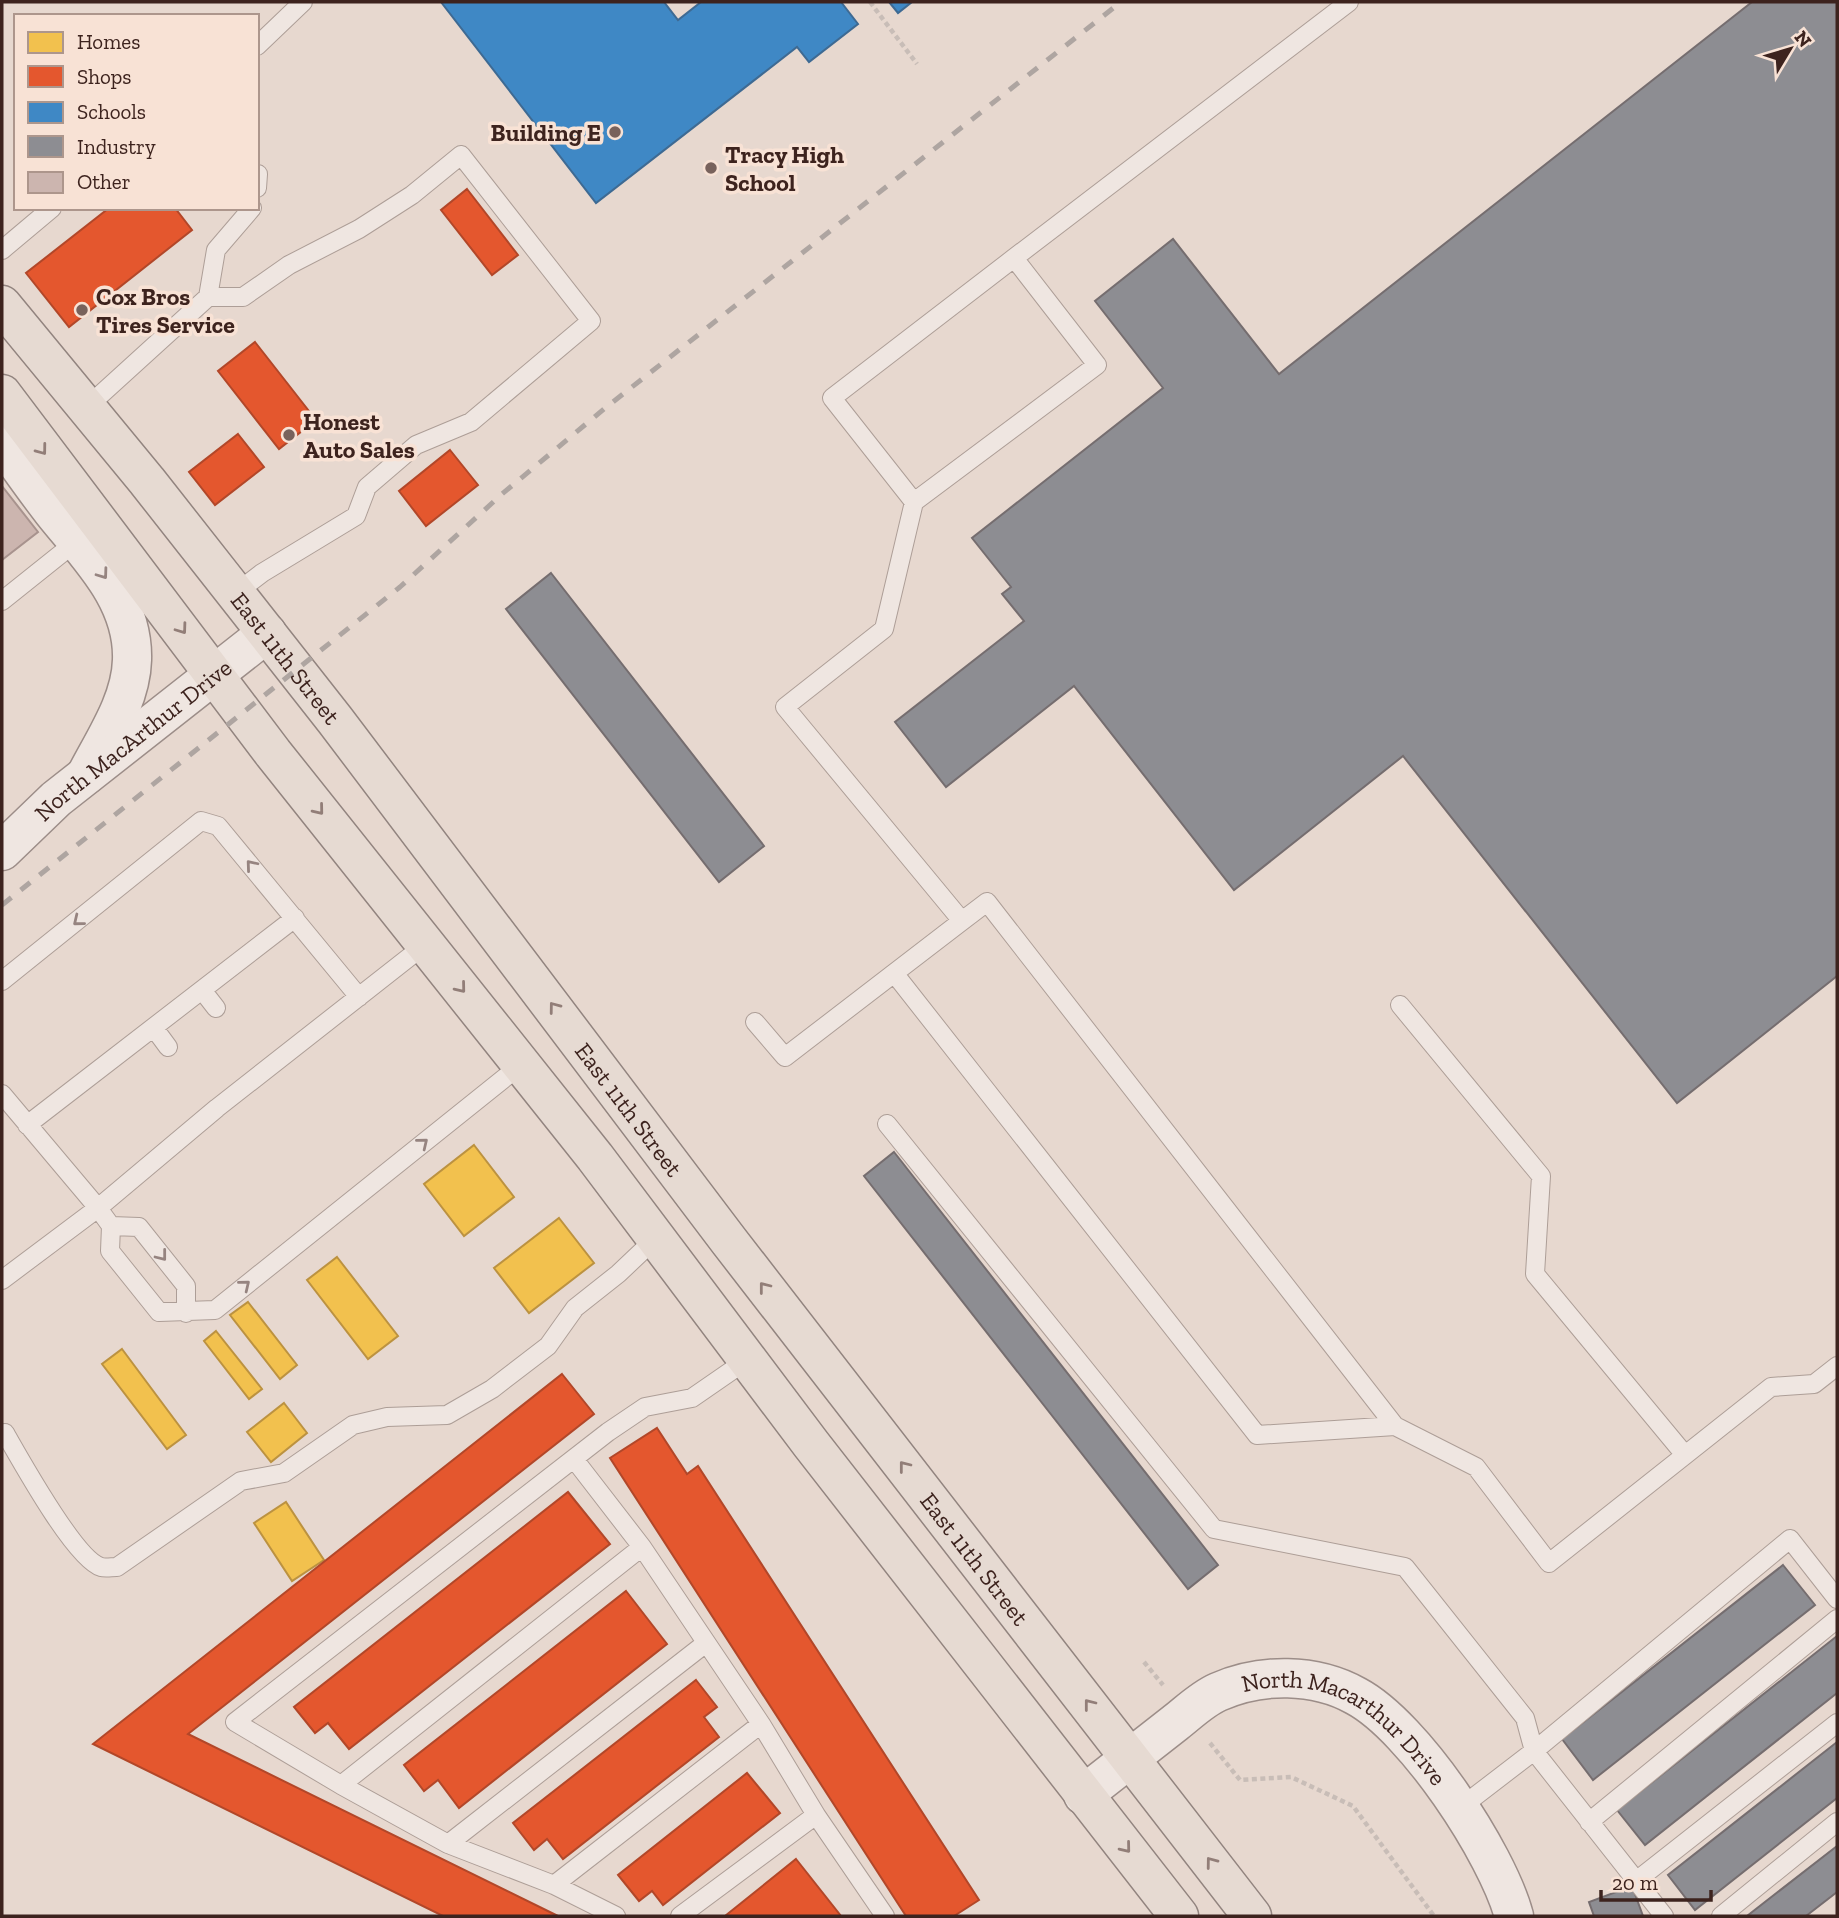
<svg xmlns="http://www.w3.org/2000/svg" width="1839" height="1918" viewBox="0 0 1839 1918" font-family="'Zilla Slab',serif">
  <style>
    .homes { fill: #f2c14e; stroke: #bc9240; stroke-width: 2 }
    .shops { fill: #e4572e; stroke: #b24729; stroke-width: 2 }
    .schools { fill: #3f88c5; stroke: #3e6a93; stroke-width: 2 }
    .industry { fill: #8d8d92; stroke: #756d6f; stroke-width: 2 }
    .building { fill: #ccb5af; stroke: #a8938e; stroke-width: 2 }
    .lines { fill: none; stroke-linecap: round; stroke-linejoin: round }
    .lane-casing { stroke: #ad9e97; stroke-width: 20 }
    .secondary-casing { stroke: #9c8d88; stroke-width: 41 }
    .primary-casing { stroke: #92847f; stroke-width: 41 }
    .path { stroke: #c8bdb7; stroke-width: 4.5; stroke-dasharray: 5 3.5; stroke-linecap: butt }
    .lane { stroke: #efe6e1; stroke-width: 18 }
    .secondary { stroke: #efe6e1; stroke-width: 38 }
    .primary { stroke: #e6dad2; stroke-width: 38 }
    .rail { stroke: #aea5a1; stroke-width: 5; stroke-dasharray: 12 12; stroke-linecap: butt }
    .oneway { stroke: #927e78 }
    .oneway2 { stroke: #968480 }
    .poi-dot { fill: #78625c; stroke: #f8e2d5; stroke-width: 2.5 }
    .labels { text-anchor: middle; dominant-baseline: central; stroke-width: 7; stroke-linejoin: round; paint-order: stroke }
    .poi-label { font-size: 24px; font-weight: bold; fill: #3d231e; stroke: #f8e2d5; text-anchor: start }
    .street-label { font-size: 24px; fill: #3d231e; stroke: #f8e2d5 }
  </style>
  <rect width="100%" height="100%" fill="#e7d8cf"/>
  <path class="homes" d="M474 1145 514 1197 464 1236 424 1184Z
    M559 1218 594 1263 529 1313 494 1268Z
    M337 1257 398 1336 368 1359 307 1280Z
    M248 1302 297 1365 280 1379 230 1315Z
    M216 1331 262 1389 249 1399 204 1341Z
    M122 1349 186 1435 167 1449 102 1364Z
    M284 1403 307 1433 271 1462 247 1432Z
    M286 1502 324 1560 292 1581 254 1523Z"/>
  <path class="shops" d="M467 189 518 255 492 275 441 210Z
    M109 208H175L192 230 69 327 26 273Z
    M255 342 316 420 279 449 218 371Z
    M238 434 264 467 215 505 189 472Z
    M450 450 478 485 426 526 399 491Z
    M562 1374 594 1414 188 1734 558 1916H443L93 1744Z
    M657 1428 687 1474 698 1466 979 1900 954 1916H906L610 1458Z
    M568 1492 610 1544 349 1749 328 1723 315 1733 294 1707Z
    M626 1591 667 1644 459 1808 438 1780 424 1791 404 1765Z
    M696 1680 717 1707 704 1717 719 1737 563 1859 547 1839 534 1850 513 1823Z
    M747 1773 780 1813 663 1905 652 1891 639 1901 618 1875Z
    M796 1859 841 1916H725Z"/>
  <path class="schools" d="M441 2H664L678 20 701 2H841L858 24 809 62 797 47 596 203Z
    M889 2H912L898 13Z"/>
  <path class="industry" d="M1752 2H1837V976L1677 1103 1403 756 1234 890 1074 686 946 787 895 722 1024 621 1002 594 1011 587 972 538 1163 388 1095 301 1173 239 1279 374Z
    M551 573 764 846 719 882 506 609Z
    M894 1152 1218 1565 1188 1589 864 1176Z
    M1783 1565 1815 1605 1593 1780 1562 1739Z
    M1837 1636V1693L1645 1845 1617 1810Z
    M1837 1742V1798L1695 1910 1668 1875Z
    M1837 1846V1892L1806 1916H1747Z
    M1632 1886 1643 1916H1594L1589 1902Z"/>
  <path class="building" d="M2 486 38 532 2 560Z"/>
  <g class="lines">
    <defs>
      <path id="lane" d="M257 46 303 2
        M257 188 258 174
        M2 250 52 208
        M1014 258 1349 2
        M208 297H243L289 265 359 229 412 195 461 155 591 321 471 422 416 445 367 487 356 516 262 573 236 593
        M87 407 208 297 216 250 252 208
        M914 502 1097 365 1014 258 832 398 914 502 884 629 785 707 962 921
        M2 601 77 541
        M2 981 201 821 218 826 359 997
        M202 990 216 1008
        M1400 1005 1541 1176 1535 1274 1685 1455
        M755 1022 785 1057 962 921 987 902 1395 1426 1257 1435 894 973
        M154 1028 168 1047
        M2 1094 98 1208 217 1108 426 944
        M887 1124 1214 1529 1405 1567 1525 1718 1534 1751 1790 1539 1837 1599
        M27 1125 295 918
        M111 1226 139 1227 186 1286V1313
        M2 1280 98 1208 111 1226 110 1251 159 1312 215 1310 522 1064
        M1395 1426 1476 1467 1549 1563 1771 1387 1814 1384 1837 1366
        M5 1433C20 1459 75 1559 101 1567 105 1568 112 1567 117 1567L241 1481 284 1473 353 1425 387 1417 447 1415 492 1389 548 1346 575 1308 618 1274 656 1238
        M642 1547 341 1785 235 1722 608 1432 645 1407 692 1398 747 1360
        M341 1785 448 1844 706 1643
        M1461 1807 1534 1751 1664 1916
        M816 1815 885 1916
        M1589 1822 1837 1619
        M448 1844 554 1885 761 1724 642 1547 574 1459
        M1636 1881 1837 1723
        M554 1885 616 1916
        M680 1916 816 1815 761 1724
        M1721 1916 1837 1822"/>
      <g id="secondary">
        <path d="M2 442C19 466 35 489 53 512 88 556 134 599 132 660 131 701 104 740 86 775"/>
        <path id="s1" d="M2 851 56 799 267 633"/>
        <path id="s2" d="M1083 1795C1114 1771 1144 1747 1175 1723 1188 1713 1202 1699 1218 1692 1261 1673 1315 1673 1356 1696 1414 1727 1497 1853 1514 1916"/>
      </g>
      <g id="primary">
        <path id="s3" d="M2 305 147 481 335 720 729 1241 1252 1916"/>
        <path d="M2 394 273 753 595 1157 811 1444 1179 1916"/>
      </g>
    </defs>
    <use href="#lane" class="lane-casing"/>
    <use href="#secondary" class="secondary-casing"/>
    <use href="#primary" class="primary-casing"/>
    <path class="path" d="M870 2 917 64
      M1144 1662 1163 1685
      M1210 1743 1240 1780 1291 1777 1353 1806 1434 1916"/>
    <use href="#lane" class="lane"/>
    <use href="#secondary" class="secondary"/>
    <use href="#primary" class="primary"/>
    <path class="rail" d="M2 905 400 587 502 494 604 409 1121 2"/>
  </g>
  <defs><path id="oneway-chevron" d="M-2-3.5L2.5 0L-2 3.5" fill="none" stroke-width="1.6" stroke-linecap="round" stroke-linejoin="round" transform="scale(1.75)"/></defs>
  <g class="oneway">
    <use href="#oneway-chevron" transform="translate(42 450) rotate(53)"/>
    <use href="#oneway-chevron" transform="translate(182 629) rotate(54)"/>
    <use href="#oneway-chevron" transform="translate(319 810) rotate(51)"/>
    <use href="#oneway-chevron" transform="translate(461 988) rotate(51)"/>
    <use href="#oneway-chevron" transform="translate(554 1007) rotate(-127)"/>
    <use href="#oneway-chevron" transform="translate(764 1287) rotate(-128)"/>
    <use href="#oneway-chevron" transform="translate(904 1466) rotate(-128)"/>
    <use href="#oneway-chevron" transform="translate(1089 1704) rotate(-128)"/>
    <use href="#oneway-chevron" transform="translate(1126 1848) rotate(51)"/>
    <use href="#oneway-chevron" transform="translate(1211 1862) rotate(-127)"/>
  </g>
  <g class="oneway2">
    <use href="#oneway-chevron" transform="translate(103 574) rotate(54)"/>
    <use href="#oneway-chevron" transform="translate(251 865) rotate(-130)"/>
    <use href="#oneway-chevron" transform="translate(78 921) rotate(141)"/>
    <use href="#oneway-chevron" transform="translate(423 1143) rotate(-39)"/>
    <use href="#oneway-chevron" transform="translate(162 1256) rotate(52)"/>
    <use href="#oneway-chevron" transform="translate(245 1285) rotate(-39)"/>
  </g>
  <g class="poi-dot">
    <circle cx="615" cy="132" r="7"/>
    <circle cx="711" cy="168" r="7"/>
    <circle cx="82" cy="310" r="7"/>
    <circle cx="289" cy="435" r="7"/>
  </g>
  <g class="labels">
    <g class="poi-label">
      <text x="601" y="132" text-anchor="end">Building E</text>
      <text x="725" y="154">Tracy High<tspan x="725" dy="28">School</tspan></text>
      <text x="96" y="296">Cox Bros<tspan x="96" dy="28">Tires Service</tspan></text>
      <text x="303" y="421">Honest<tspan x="303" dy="28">Auto Sales</tspan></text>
    </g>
    <g class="street-label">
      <text stroke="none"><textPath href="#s3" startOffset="453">East 11th Street</textPath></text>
      <text stroke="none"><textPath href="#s1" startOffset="172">North MacArthur Drive</textPath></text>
      <text stroke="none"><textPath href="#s3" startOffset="1020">East 11th Street</textPath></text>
      <text stroke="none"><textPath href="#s3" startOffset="1587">East 11th Street</textPath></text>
      <text stroke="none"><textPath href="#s2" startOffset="315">North Macarthur Drive</textPath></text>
    </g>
  </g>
  <rect width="1839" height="1918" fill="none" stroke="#3d231e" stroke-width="7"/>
  <rect x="14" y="14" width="245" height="196" fill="#f8e2d5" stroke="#ad968c" stroke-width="2"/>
  <rect x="28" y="32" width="35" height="21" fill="#f2c14e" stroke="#ad968c" stroke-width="2"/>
  <text x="77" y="49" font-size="21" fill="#3d231e">Homes</text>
  <rect x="28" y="66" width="35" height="21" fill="#e4572e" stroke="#ad968c" stroke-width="2"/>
  <text x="77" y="84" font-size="21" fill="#3d231e">Shops</text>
  <rect x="28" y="102" width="35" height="21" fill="#3f88c5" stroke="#ad968c" stroke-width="2"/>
  <text x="77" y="119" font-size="21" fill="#3d231e">Schools</text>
  <rect x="28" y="136" width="35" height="21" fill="#8d8d92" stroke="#ad968c" stroke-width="2"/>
  <text x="77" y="154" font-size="21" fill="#3d231e">Industry</text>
  <rect x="28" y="172" width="35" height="21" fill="#ccb5af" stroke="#ad968c" stroke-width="2"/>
  <text x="77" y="189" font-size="21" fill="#3d231e">Other</text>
  <g transform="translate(1790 49) rotate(52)" stroke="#f8e2d5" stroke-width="5" paint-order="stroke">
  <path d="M0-5L12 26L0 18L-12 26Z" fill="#3d231e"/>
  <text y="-10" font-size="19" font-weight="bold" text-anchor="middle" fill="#3d231e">N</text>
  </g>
  <path d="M1601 1890v10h110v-10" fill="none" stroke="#3d231e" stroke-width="3.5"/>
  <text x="1612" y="1890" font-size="21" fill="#3d231e" stroke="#f8e2d5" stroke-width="5" paint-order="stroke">20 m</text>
</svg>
